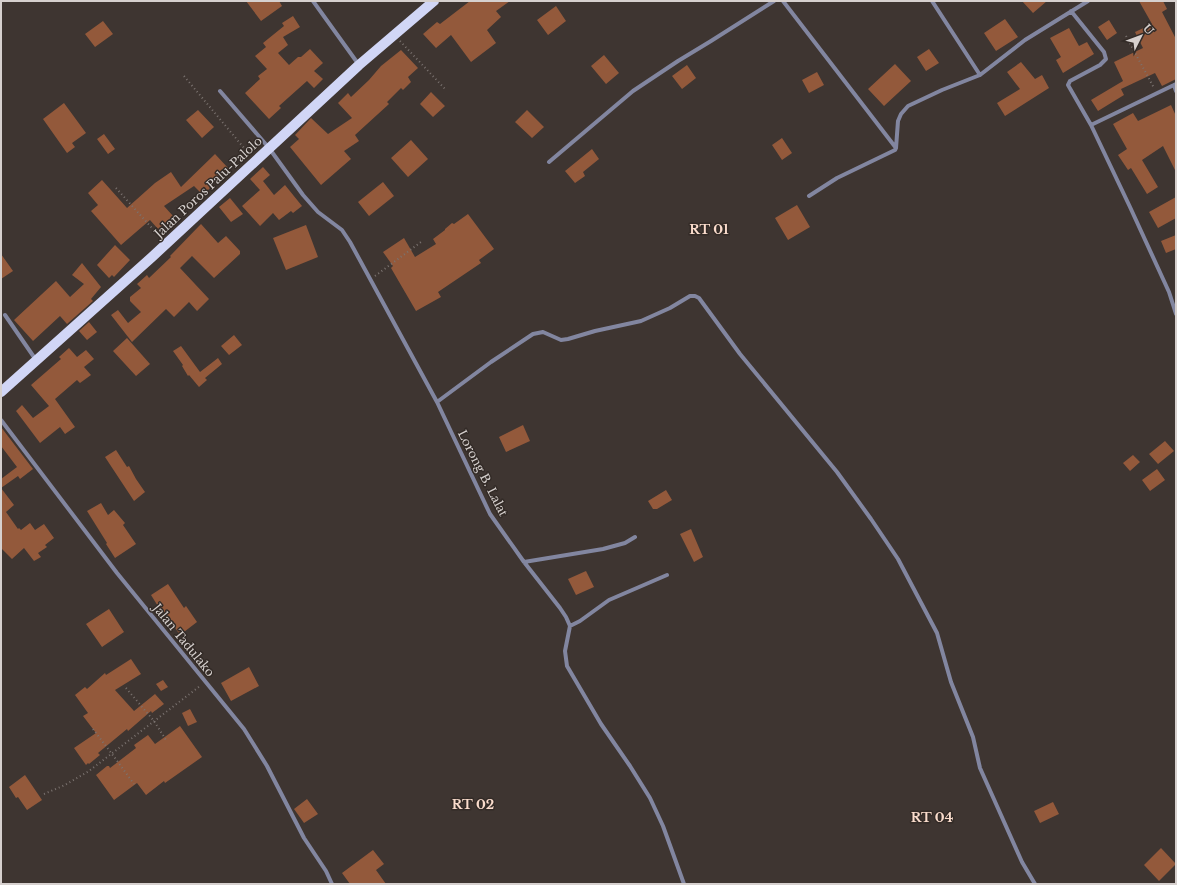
<svg xmlns="http://www.w3.org/2000/svg" width="1177" height="885" viewBox="0 0 1177 885" font-family="'Libre Baskerville',serif">
  <style>
    .building { fill: #93593b }
    .lines { fill: none; stroke-linecap: round; stroke-linejoin: round }
    .path { stroke: #7b7370; stroke-width: 2; stroke-dasharray: 1 3; stroke-linecap: butt }
    .street { stroke: #8286a0; stroke-width: 4 }
    .primary { stroke: #d1d6f6; stroke-width: 10 }
    .labels { text-anchor: middle; dominant-baseline: central; stroke-width: 3; stroke-linejoin: round; paint-order: stroke }
    .street-label { font-size: 12px; fill: #d6d0ce; stroke: #332b27 }
    .neighbourhood-label { font-size: 13px; font-weight: bold; fill: #fadccc; stroke: #332b27 }
  </style>
  <rect width="100%" height="100%" fill="#3e3531"/>
  <path class="building" d="M246 1H279L282 6 261 21Z
    M470 1H510L496 11 501 17 487 30 496 43 471 62 451 35 436 48 423 34 437 22 440 24Z
    M1022 1H1047L1033 13Z
    M1139 1H1163L1167 9 1162 12 1176 39V79L1162 86 1155 73 1121 89 1124 95 1098 111 1091 100 1123 81 1114 62 1143 48 1135 32 1152 24Z
    M556 6 566 21 548 35 537 20Z
    M293 16 300 27 283 37 288 45 278 53 289 65 298 57H301L310 49 323 63 314 71 323 79 314 88 307 81 279 106 281 108 269 119 245 93 260 79 258 76 267 69 255 56 266 47 263 43 284 26 282 23Z
    M1005 19 1018 37 996 51 984 33Z
    M1109 20 1117 33 1107 40 1098 27Z
    M103 21 113 34 95 47 85 34Z
    M1069 28 1079 46 1087 42 1094 54 1063 73 1056 60 1061 57 1050 38Z
    M929 49 939 63 926 71 917 57Z
    M401 50 418 68 408 77 411 82 403 90 401 88 387 102 389 104 355 135 359 141 344 151 351 159 321 185 290 147 299 139 295 135 311 118 328 134 352 118 338 103 348 93 351 97 369 80 381 66Z
    M604 55 619 73 606 84 591 66Z
    M1021 62 1035 79 1042 75 1049 88 1005 116 997 103 1020 89 1007 72Z
    M895 64 911 81 884 106 868 89Z
    M687 65 696 78 682 89 672 76Z
    M817 72 824 85 809 93 802 80Z
    M431 92 445 106 433 117 420 104Z
    M64 103 86 133 72 143 75 147 67 153 43 119Z
    M1171 105 1176 116V172L1163 146 1142 160 1158 187 1147 194 1131 168 1128 170 1118 155 1127 149 1113 124 1133 113 1138 121Z
    M198 110 214 127 202 138 186 120Z
    M527 110 544 127 532 138 515 122Z
    M104 134 115 149 108 154 97 139Z
    M782 138 792 153 782 160 772 145Z
    M411 140 428 159 408 177 391 158Z
    M592 149 599 159 583 172 585 176 575 183 565 171Z
    M215 154 229 169 209 187 210 188 203 195 194 186 164 206 173 216 158 229 150 220 121 245 91 211 98 205 88 193 102 180 127 208 155 183 171 172 181 187Z
    M263 167 270 175 263 181 274 195 285 185 302 206 293 213 291 211 279 220 273 213 260 226 242 206 260 190 250 179Z
    M383 182 394 196 369 216 358 202Z
    M1176 197V218L1158 228 1149 212Z
    M230 198 243 214 231 222 219 207Z
    M797 205 810 227 788 240 775 218Z
    M468 214 494 249 479 260 481 263 438 292 441 297 416 311 391 268 393 266 383 252 404 238 415 257 436 244 433 239 445 230V229L452 223 454 224Z
    M201 224 218 243 226 236 240 251V254L214 278 192 256 180 268 209 299 197 311 189 302 174 317 166 309 132 342 111 315 118 310 128 323 141 312 130 301V297L141 288 137 284 147 275 149 278 171 257 170 256Z
    M306 225 318 257 286 270 273 238Z
    M1176 235V249L1166 253 1161 241Z
    M115 245 130 260 114 277 112 275 109 278 97 265Z
    M1 254 13 271 1 279Z
    M82 263 101 287 91 299 93 301 67 324 60 316 33 341 14 320 56 281 70 297 84 284 72 275Z
    M89 322 97 332 87 340 79 331Z
    M234 335 242 345 229 355 221 346Z
    M127 338 150 364 136 376 113 351Z
    M181 346 200 372 218 358 222 364 205 378 207 380 199 387 189 375 188 376 182 366 183 365 173 351Z
    M69 348 77 357 86 350 94 359 84 367 91 375 80 383 77 380 55 399 75 427 65 434 60 427 40 443 16 411 22 405 33 418 49 406 31 385 61 359 59 357Z
    M523 425 530 441 506 452 499 437Z
    M1 427 33 469 20 479 18 476 1 488V479L17 467 1 446Z
    M1165 441 1174 451 1158 464 1149 454Z
    M116 450 127 467 129 466 136 479 145 492 134 501 105 457Z
    M1133 455 1140 462 1130 471 1123 463Z
    M1157 469 1165 480 1150 491 1142 480Z
    M1 488 14 505 6 512 18 529 19 528 21 530 30 523 35 530 44 524 54 538 45 545 47 547 38 553 41 557 34 561 24 548 12 559 1 548Z
    M666 490 672 500 657 509H653L648 501Z
    M101 503 108 515 114 510 125 523 123 525 136 544 115 558 106 544 107 543 87 511Z
    M691 529 703 557 694 562 680 534Z
    M586 571 594 587 576 595 568 579Z
    M168 584 184 608 186 606 197 622 180 635 163 610 161 611 151 595Z
    M109 609 124 632 102 647 86 624Z
    M131 659 141 674 115 690 134 711 155 694 164 704 152 713 151 711 128 731 127 729 98 753 100 755 89 764 88 763 86 765 74 748 96 733 83 716 88 713 75 695 85 687 87 689 105 673 106 675Z
    M249 667 259 686 231 701 221 683Z
    M163 680 168 687 161 691 156 684Z
    M190 709 197 722 188 726 182 713Z
    M180 726 202 757 165 783 164 781 146 795 137 783 114 800 96 775 107 766H109L110 768 136 748 134 745 148 735 155 744Z
    M25 775 42 800 27 810 18 797 16 798 9 787Z
    M307 799 318 814 304 823 294 809Z
    M1053 802 1059 814 1040 823 1034 811Z
    M1161 848 1176 864 1159 881 1144 865Z
    M373 850 384 864 376 870 386 884H350L342 873Z"/>
  <g class="lines">
    <path class="path" d="M1126 36 1154 88
      M400 41 446 90
      M184 76 249 154
      M116 188 160 237
      M375 276 421 242
      M126 688 154 721 166 740
      M93 729 112 754 134 784
      M44 794 65 785 89 771 200 686"/>
    <path class="street" d="M313 1 359 65
      M783 1 896 148
      M932 1 980 75
      M1071 11 1104 52 1106 59 1100 65 1070 81 1068 85 1091 125 1130 207 1169 292 1176 314
      M1174 85 1176 91
      M220 91 269 148 303 195 318 212 342 230 350 242 437 402 490 514 524 562 560 608 566 617 570 626 565 651 567 666 601 724 630 766 650 798 663 826 684 884
      M1091 125 1176 84
      M549 162 633 91 678 61 711 41 774 1
      M809 196 837 178 895 150 896 148 898 121 901 114 908 106 942 90 980 75 1025 40 1088 1
      M5 315 36 360
      M437 402 491 362 533 334 543 332 561 340 568 339 595 331 641 321 670 308 690 296H695L699 298 740 354 837 472 871 519 898 559 937 633 951 682 973 737 980 768 1022 862 1035 884
      M1 420 117 573 244 729 267 766 304 838 326 871 332 884
      M524 562 603 549 625 543 635 537
      M570 626 580 621 609 600 667 575"/>
    <path class="primary" d="M1 392 152 257 359 65 434 1"/>
  </g>
  <g class="labels">
    <g class="street-label">
      <text transform="translate(208 187) rotate(-43)">Jalan Poros Palu-Palolo</text>
      <text transform="translate(483 473) rotate(63)">Lorong B. Lalat</text>
      <text transform="translate(184 640) rotate(51)">Jalan Tadulako</text>
    </g>
    <g class="neighbourhood-label">
      <text x="709" y="229">RT 01</text>
      <text x="473" y="804">RT 02</text>
      <text x="932" y="817">RT 04</text>
    </g>
  </g>
  <rect width="1177" height="885" fill="none" stroke="#d6d0ce" stroke-width="4"/>
  <g transform="translate(1141 36) rotate(48)" stroke="#332b27" stroke-width="3" paint-order="stroke">
  <path d="M0-3L7 15L0 10L-7 15Z" fill="#d6d0ce"/>
  <text y="-6" font-size="11" font-weight="bold" text-anchor="middle" fill="#d6d0ce">U</text>
  </g>
</svg>
